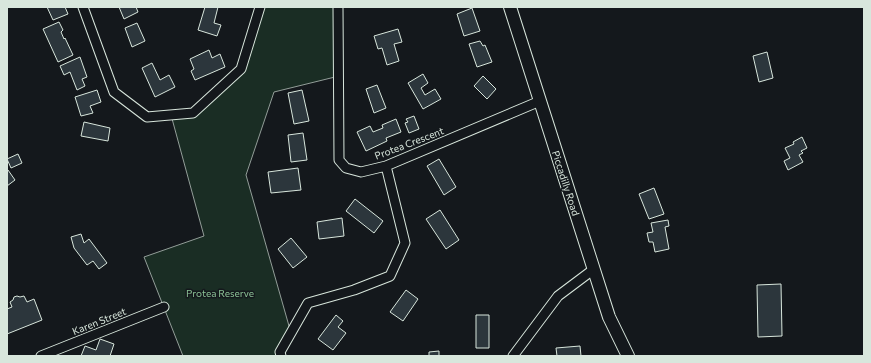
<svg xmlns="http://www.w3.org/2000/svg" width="871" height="363" viewBox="0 0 871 363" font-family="Commissioner,sans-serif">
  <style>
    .green { fill: #1a2d24; stroke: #939e99 }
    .building { fill: #2c363c; stroke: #d8e6dc }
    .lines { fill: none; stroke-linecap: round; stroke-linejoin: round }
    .street-casing { stroke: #d8e6dc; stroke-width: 11 }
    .secondary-casing { stroke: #d8e6dc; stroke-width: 14 }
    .street { stroke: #14181c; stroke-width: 9 }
    .secondary { stroke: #14181c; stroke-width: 12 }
    .labels { text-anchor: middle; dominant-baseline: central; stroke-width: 3; stroke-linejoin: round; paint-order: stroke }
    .street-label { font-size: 10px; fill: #d8e6dc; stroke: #14181c }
    .park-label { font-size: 10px; fill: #8ac095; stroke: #14181c }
  </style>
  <rect width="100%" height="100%" fill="#14181c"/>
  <path class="green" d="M260 7H338L339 76 274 92 246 175 291 333 281 356H183L144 257 204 236 171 115 193 112 241 69Z"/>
  <path class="building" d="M47 7H65L68 14 53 20Z
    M119 7H136L138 12 124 19Z
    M205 7H218L214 23 221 25 217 36 198 30Z
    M472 8 480 31 464 36 457 14Z
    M59 22 63 30 61 32 64 39 65 38 73 55 58 62 43 29Z
    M137 23 145 41 132 47 125 28Z
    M398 29 402 42 394 44 399 61 387 65 382 48 378 49 374 36Z
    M480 41 483 46 485 45 492 62 477 67 469 44Z
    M209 50 212 58 220 54 225 67 195 80 191 71 194 69 190 59Z
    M767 52 773 78 759 82 753 56Z
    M80 57 87 77 82 79 85 86 77 90 70 72 64 75 60 66Z
    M152 63 160 80 169 75 175 87 155 97 142 68Z
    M423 74 428 83 421 88 425 95 435 89 441 99 423 109 408 83Z
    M483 76 496 89 487 99 474 86Z
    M377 85 386 108 374 113 366 89Z
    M97 90 101 102 90 106 93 113 81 116 75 97Z
    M302 90 309 121 294 124 288 93Z
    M414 116 419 129 409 133 405 123 408 122 406 119Z
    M396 119 401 132 386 138 387 141 366 151 357 132 370 126 373 132 383 128 382 125Z
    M84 122 110 128 108 141 81 136Z
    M303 133 307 160 291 162 288 135Z
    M802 137 807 148 801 151 803 153 799 155 803 162 788 170 784 161 790 158 785 148 794 144 793 142Z
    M18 154 22 163 11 168 7 159Z
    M439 159 456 187 444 195 427 166Z
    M298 168 301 190 271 193 268 172Z
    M8 170 15 180 7 186V171Z
    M654 188 664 214 649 219 639 194Z
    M355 199 383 221 374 233 346 211Z
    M440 210 459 240 446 249 426 219Z
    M342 218 344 236 319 239 317 222Z
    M668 220 669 226 665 227 669 249 655 252 653 242H649L647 233 653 232 651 223Z
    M81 234 84 243 89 239 107 263 99 269 93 261 87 265 74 248 71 237Z
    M291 238 307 257 293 268 278 249Z
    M781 284 782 336 758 337 757 285Z
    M406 290 418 299 403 321 390 312Z
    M17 296 20 297 24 296 27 302 34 299 42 320 7 334V309L12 307 10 302 13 300 14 297Z
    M336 315 343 321 338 327 346 333 333 350 318 339Z
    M476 315H489V348H476Z
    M100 339 114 344 110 356H81L85 346 96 350Z
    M580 346 581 356H557L556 348Z
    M439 351V356H429V352Z"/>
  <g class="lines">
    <defs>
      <path id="street" d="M83 7 114 92 147 117 193 113 241 69 260 7
        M338 7 339 160 346 168 361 172 386 166 540 101
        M41 356 164 307
        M281 356 280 352 308 303 354 290 390 276 405 243 386 166
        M513 356 558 296 594 269"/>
      <path id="secondary" d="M510 7 609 317 628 356"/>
    </defs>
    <use href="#street" class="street-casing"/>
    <use href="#secondary" class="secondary-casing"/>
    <use href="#street" class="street"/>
    <use href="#secondary" class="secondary"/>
  </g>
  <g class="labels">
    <g class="street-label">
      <text transform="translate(409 143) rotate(-21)">Protea Crescent</text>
      <text transform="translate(566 183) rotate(72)">Piccadilly Road</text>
      <text transform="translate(99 321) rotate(-22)">Karen Street</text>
    </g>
    <g class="park-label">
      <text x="220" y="293">Protea Reserve</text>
    </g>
  </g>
  <rect width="871" height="363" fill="none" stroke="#d8e6dc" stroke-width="16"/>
</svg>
